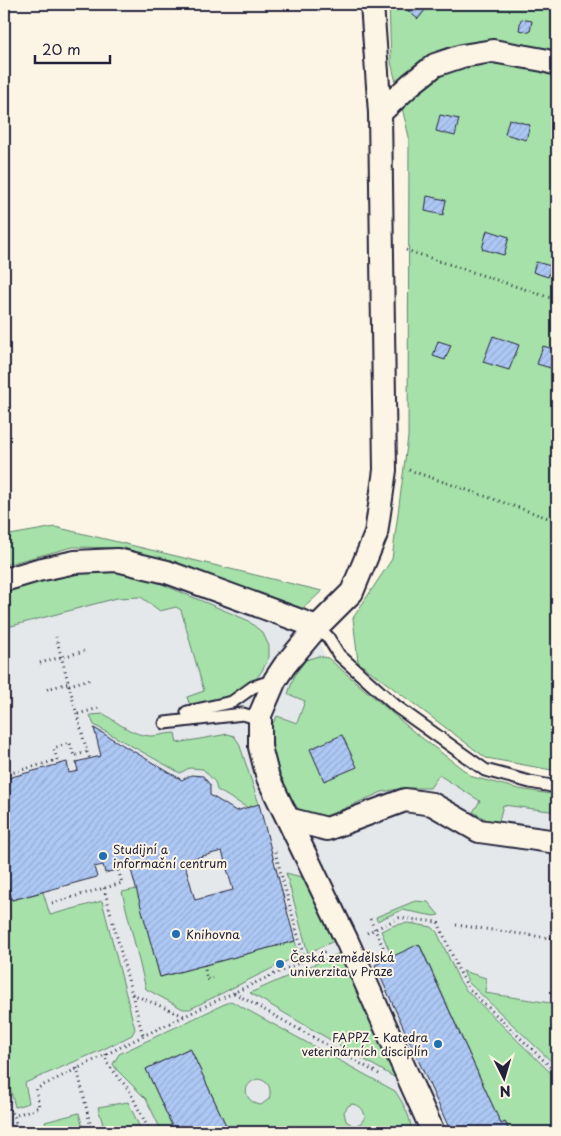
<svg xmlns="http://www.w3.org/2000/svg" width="561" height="1136" viewBox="0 0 561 1136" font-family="'Playpen Sans',sans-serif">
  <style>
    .built { fill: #e5e8ea }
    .green { fill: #a5e1a8; stroke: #648272; fill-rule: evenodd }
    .building { fill: url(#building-hatch); stroke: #22223b; fill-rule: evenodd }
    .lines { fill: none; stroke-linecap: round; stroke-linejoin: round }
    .lane-casing { stroke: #22223b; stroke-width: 15 }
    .street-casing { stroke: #22223b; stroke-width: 26 }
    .path { stroke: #22223b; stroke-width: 3; stroke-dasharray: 1 4; stroke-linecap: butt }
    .lane { stroke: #fcf5e5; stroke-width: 11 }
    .street { stroke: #fcf5e5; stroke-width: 22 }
    .poi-dot { fill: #1f6fb2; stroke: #fcf5e5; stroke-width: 2 }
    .labels { text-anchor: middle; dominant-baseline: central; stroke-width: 4; stroke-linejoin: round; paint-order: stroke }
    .poi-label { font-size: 12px; fill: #22223b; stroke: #fcf5e5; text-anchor: start }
  </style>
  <defs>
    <pattern id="building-hatch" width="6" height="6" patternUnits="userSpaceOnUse" patternTransform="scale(1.25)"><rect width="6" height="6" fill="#aec8f5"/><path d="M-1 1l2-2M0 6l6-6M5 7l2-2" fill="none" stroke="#95acd3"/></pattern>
  </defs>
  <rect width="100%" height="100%" fill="#fcf5e5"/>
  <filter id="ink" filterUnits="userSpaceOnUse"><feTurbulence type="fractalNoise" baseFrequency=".02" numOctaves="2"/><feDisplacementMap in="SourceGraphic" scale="10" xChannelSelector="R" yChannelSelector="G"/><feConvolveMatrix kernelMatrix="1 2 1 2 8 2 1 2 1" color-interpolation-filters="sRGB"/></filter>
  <g filter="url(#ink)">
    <path class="built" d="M117 560 317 627 323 652 328 658 413 731 473 777 519 789 557 795V1132H4V579Z"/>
    <path class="green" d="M389 4H557V771L486 758 358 662 353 618 392 559 408 437 409 137 391 62Z
      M55 527 322 591 308 604 300 610 268 600 125 548 73 547 4 565V536Z
      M122 571 145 577 247 620 263 633 269 646V657L263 669 253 684 239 695 198 706 189 703 187 697 204 691 181 610 176 607 160 611 141 597 117 598 4 628V589L73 572Z
      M318 656 328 658 413 731 473 777 519 789 557 795V812L503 805 499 821H489L473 812 480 801 439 775 430 788H403L382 792 327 816H312L301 812 291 799 281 780 273 752 272 725 277 716 297 723 305 701 288 694 295 674 306 660Z
      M104 714C118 723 134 736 151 736 159 736 167 733 175 733L177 743 228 734 234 736 239 743 259 804 248 808 217 790 215 782 203 769 189 768 180 773 94 725 90 715Z
      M4 870 12 900 43 892 50 915 102 901 135 1029 132 1035 104 1049 25 1083 29 1103 15 1107 4 1064Z
      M286 873 309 879 335 937 334 941 308 953Z
      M137 889 160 977 295 941 299 955 190 1009H183L146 989 122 892Z
      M415 901 428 902 439 915 434 916 402 910 377 921 376 917Z
      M408 923 432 927 437 932 459 980 466 990 557 1079V1132H510L506 1123 501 1124 420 945 392 957 381 931 395 925Z
      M342 952 399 1080 250 993Z
      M463 971 486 978 485 993 557 1004V1064H554L469 983Z
      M231 1001 395 1091C403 1103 412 1118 411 1132H229L190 1048 146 1069 175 1132H162L146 1099 117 1070 113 1064 119 1054ZM258 1079C269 1081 272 1089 269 1099L261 1105C244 1102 240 1084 258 1079ZM352 1104C361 1106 363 1108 365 1117L361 1123 354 1126 346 1121 344 1112 348 1106Z
      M128 1102 142 1132H105L98 1107Z
      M79 1113 84 1132H48L45 1122Z"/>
    <path class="building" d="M406 4H427L429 5 418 19 408 11 410 8Z
      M521 19 532 21 530 32 519 30Z
      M440 115 459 119 455 136 436 131Z
      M509 119 530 125 526 140 505 134Z
      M427 196 446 200 443 215 425 211Z
      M487 230 509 237 504 255 482 249Z
      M536 262 551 266 548 277 533 272Z
      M493 336 519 345 509 370 483 362Z
      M438 341 451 345 445 360 433 356Z
      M543 346 557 350V361L554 369 537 364Z
      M94 728 182 780 191 775 203 776 210 785V795L236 811 259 804 295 941 160 977 130 866 105 873 103 865 94 867 97 877 12 900 4 870V779L67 762 69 773 78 771 76 762 101 756ZM222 851 233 890 195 900 184 861Z
      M342 735 357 767 324 781 310 749Z
      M419 944 501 1124 505 1122 510 1132H446L450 1130 375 965Z
      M190 1048 229 1132H175L146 1069Z"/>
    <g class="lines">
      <defs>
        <path id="lane" d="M317 627 328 637 339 655 397 707 485 770 530 782 557 787
          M187 712 232 702 253 687 275 680
          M165 723 243 714 253 717 260 723"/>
        <path id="street" d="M372 4 380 113 385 470 376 534 352 592 317 627 285 665 275 680 260 715V747L268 778 347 941 433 1132
          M380 113 411 84 435 65 462 56 493 51 543 60 557 64
          M4 580 38 570 75 562 117 560 167 572 317 627
          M288 819 327 829 405 800 432 804 479 831 557 842"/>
      </defs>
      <use href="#lane" class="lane-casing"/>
      <use href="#street" class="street-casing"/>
      <path class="path" d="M406 250 557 300
        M409 470 557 521
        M40 663 84 651
        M69 685 91 679
        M47 689 69 683
        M78 714 99 708
        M87 752 90 759
        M4 775 57 760 54 748 70 743 74 756 87 752 56 637
        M275 852 305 961
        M104 888 143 1036
        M52 903 122 883 118 869
        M370 919 384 949
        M456 925 557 939
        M367 933 399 918 438 922 458 969 469 989 557 1073
        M204 965 207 979 210 980 212 978
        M234 993 379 1074
        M132 994 184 1016
        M106 1054 107 1063 129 1090 150 1132
        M77 1068 92 1132
        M4 1089 9 1109 14 1116
        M18 1132 14 1116 39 1107 36 1089 143 1036 233 993 325 951"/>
      <use href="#lane" class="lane"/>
      <use href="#street" class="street"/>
    </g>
  </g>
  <g class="poi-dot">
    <circle cx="103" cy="856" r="5"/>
    <circle cx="176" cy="934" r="5"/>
    <circle cx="280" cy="964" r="5"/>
    <circle cx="438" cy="1044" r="5"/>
  </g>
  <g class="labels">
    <g class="poi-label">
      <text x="113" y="849">Studijní a<tspan x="113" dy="14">informační centrum</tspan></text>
      <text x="186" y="934">Knihovna</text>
      <text x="290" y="957">Česká zemědělská<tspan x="290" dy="14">univerzita v Praze</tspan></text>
      <text x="428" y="1037" text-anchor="end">FAPPZ - Katedra<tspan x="428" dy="14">veterinárních disciplín</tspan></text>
    </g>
  </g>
  <rect width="561" height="1136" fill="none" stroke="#fcf5e5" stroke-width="20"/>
  <rect x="10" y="10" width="541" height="1116" fill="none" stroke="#22223b" stroke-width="2" filter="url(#ink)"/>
  <g transform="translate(504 1078) rotate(175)" stroke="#fcf5e5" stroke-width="4" paint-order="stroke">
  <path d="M0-4L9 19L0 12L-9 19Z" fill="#22223b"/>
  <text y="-8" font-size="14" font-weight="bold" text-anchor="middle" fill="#22223b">N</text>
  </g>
  <path d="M35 55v8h75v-8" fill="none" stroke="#22223b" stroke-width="2.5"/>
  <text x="42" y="55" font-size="15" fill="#22223b" stroke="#fcf5e5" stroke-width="4" paint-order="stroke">20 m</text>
</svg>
